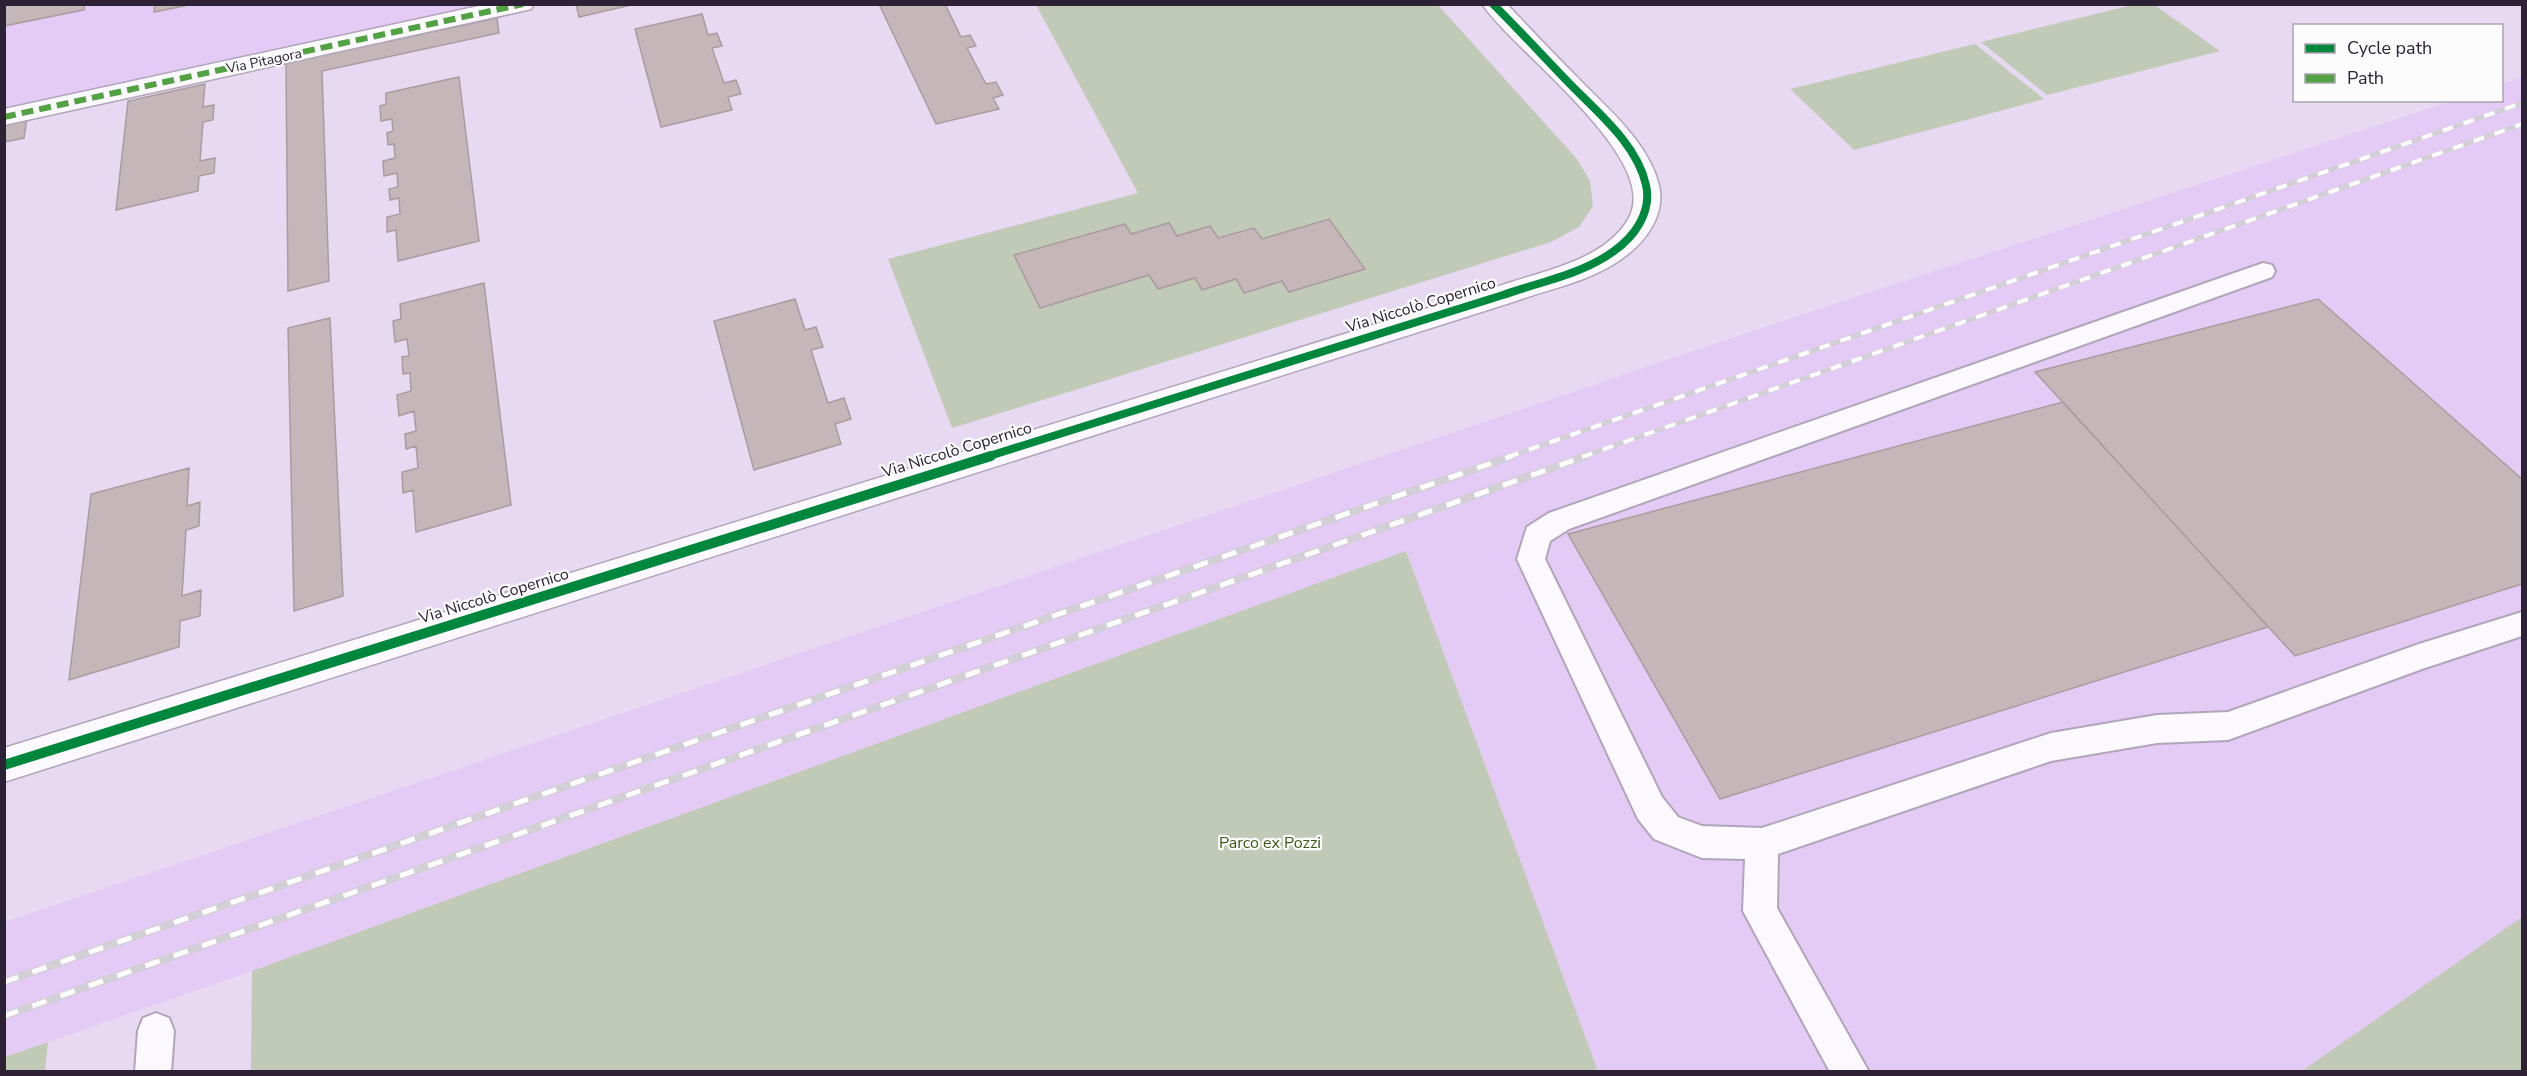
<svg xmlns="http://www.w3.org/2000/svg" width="2527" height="1076" viewBox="0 0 2527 1076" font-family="'Nunito Sans',sans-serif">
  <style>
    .built { fill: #e4cbf6 }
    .green { fill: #c0cab7 }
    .building { fill: #c5b7b9; stroke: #aa9c9e; stroke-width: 1.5 }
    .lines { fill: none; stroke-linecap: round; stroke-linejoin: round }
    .lane-casing { stroke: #b1a5b9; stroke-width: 4 }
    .street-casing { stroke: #b1a5b9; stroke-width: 3 }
    .lane { fill: #fbf9fd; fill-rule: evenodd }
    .street { fill: #fbf9fd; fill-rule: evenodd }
    .rail-far1-casing { stroke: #d3cfd6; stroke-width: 5 }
    .rail-casing { stroke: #d3cfd6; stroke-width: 8 }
    .rail-far1 { stroke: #fcfcfc; stroke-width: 4; stroke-dasharray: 11; stroke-linecap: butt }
    .rail { stroke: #fcfcfc; stroke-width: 5; stroke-dasharray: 15; stroke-linecap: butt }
    .quiet { stroke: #52a244; stroke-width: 6; stroke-dasharray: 12 6; stroke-linecap: butt }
    .cycleway-far1-casing { stroke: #fcfcfc; stroke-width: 10 }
    .cycleway-casing { stroke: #fcfcfc; stroke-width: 14 }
    .cycleway-far1 { stroke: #00873e; stroke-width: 8 }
    .cycleway { stroke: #00873e; stroke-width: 10 }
    .labels { text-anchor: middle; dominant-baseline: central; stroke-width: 4.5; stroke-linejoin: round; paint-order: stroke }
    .far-street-label { font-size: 14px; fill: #2d2136; stroke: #fcfcfc }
    .street-label { font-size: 16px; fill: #2d2136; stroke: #fcfcfc }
    .park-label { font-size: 16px; fill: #3b5915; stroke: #fcfcfc }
  </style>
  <rect width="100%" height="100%" fill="#e7d9f1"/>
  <path class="built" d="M5 4 486 5 5 108Z
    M2522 77V917L2302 1071H1598L1406 551 252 971 5 1057V922L1768 326 2452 101 2502 100V84Z"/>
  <path class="green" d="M2153 4 2220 51 2047 95 1981 42 2132 5Z
    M1036 5H1438L1577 159 1590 181 1593 206 1579 227 1551 242 952 428 888 259 1138 193Z
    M1975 44 2044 99 1854 150 1790 89Z
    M1406 551 1598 1071H251L252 971Z
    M2522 917V1071H2302Z
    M48 1042 45 1071H5V1057Z"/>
  <path class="building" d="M4 4H84V10L4 26Z
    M155 4H194L154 12Z
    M576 4H635L579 17Z
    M879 4H945L961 37 970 35 976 46 967 48 986 84 996 82 1003 95 993 98 999 109 936 124Z
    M702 14 708 35 717 33 722 46 712 48 724 83 736 80 741 94 728 97 732 110 661 127 635 29Z
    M497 18 499 33 322 71 329 281 288 291 286 63Z
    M459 77 479 241 398 261 396 230 387 232V217L400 214 399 198 390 200 389 189 398 187 397 173 384 176 383 161 395 158 394 144 388 145 387 133 393 131 392 119 381 121 380 106 386 104V93Z
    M205 84 203 107 214 105 213 120 203 122 200 161 215 158 214 173 199 176 198 191 116 210 128 101Z
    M27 118 24 138 4 142V123Z
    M1329 219 1365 269 1289 292 1282 281 1244 293 1236 279 1202 290 1195 278 1158 289 1149 275 1040 308 1014 255 1125 224 1131 234 1169 223 1177 236 1210 226 1218 238 1254 228 1262 239Z
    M484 283 511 505 416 532 413 490 403 493 402 472 418 468 416 446 406 449 405 434 416 431 414 411 399 416 397 395 411 391 410 373 403 374 402 357 409 356 407 339 395 342 393 321 401 319 400 304Z
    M795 299 805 330 816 327 823 347 811 350 828 403 844 398 851 419 835 424 841 444 754 470 714 321Z
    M2318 299 2522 479V584L2295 656 2035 372Z
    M330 318 343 596 294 611 288 328Z
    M2063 402 2268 627 1720 799 1568 534Z
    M189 468 187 506 200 502 199 526 186 530 182 596 201 590 200 616 180 621 179 647 69 680 91 494Z"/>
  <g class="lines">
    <defs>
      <path id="lane" d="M2263 263 2272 265 2275 271 2272 277 1569 529 1550 541 1545 559 1662 797 1678 817 1702 826 1762 828 2051 733 2157 715 2228 712 2419 644 2522 612V636L2422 669 2228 740 2157 743 2051 761 1778 854 1777 908 1869 1072H1830L1743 911 1745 859 1702 858 1654 839 1638 819 1517 559 1527 527 1549 513Z
        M156 1013 169 1018 174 1031 171 1072H135L138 1031 143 1018Z"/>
      <path id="street" d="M488 4H534L531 9 523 11 4 125V109Z
        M1482 4H1507C1531 30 1555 55 1580 80 1609 110 1648 142 1659 185 1666 214 1646 242 1623 258 1592 281 1549 289 1513 302L4 782V748L1493 288C1529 275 1573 267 1604 245 1616 236 1628 224 1632 210 1650 150 1514 51 1482 4Z"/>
    </defs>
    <use href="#lane" class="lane-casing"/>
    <use href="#street" class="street-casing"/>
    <use href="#lane" class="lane"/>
    <use href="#street" class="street"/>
    <defs>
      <path id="rail-far1" d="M1508 457 2522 103
        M1582 457 2522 124"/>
      <path id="rail" d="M4 982 1512 456
        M4 1016 1586 456"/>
    </defs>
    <use href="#rail-far1" class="rail-far1-casing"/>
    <use href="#rail" class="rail-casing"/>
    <use href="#rail-far1" class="rail-far1"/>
    <use href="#rail" class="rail"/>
    <path class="quiet" d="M4 117 523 4"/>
    <defs>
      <path id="cycleway-far1" d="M986 457 1503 295C1539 282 1583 274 1614 251 1635 236 1652 212 1646 185 1637 144 1597 112 1569 83 1544 57 1519 30 1493 4"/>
      <path id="cycleway" d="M4 765 991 456"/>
    </defs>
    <use href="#cycleway-far1" class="cycleway-far1-casing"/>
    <use href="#cycleway" class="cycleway-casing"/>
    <use href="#cycleway-far1" class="cycleway-far1"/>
    <use href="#cycleway" class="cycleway"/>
  </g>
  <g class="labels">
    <g class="far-street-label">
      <text transform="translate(264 61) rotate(-12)">Via Pitagora</text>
    </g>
    <g class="street-label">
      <text transform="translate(1421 305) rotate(-17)">Via Niccolò Copernico</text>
      <text transform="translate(957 450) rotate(-17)">Via Niccolò Copernico</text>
      <text transform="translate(494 596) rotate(-17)">Via Niccolò Copernico</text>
    </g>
    <g class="park-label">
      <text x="1270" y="843">Parco ex Pozzi</text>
    </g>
  </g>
  <rect width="2527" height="1076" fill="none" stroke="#2d2136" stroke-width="12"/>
  <rect x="2293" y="24" width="210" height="78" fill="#fcfcfc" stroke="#a9a4ad" stroke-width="1.5"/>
  <rect x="2305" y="44" width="30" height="9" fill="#00873e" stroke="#a9a4ad" stroke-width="1.5"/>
  <text x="2347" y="54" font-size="18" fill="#2d2136">Cycle path</text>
  <rect x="2305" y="74" width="30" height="9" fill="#52a244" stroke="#a9a4ad" stroke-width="1.5"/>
  <text x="2347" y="84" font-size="18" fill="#2d2136">Path</text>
</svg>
